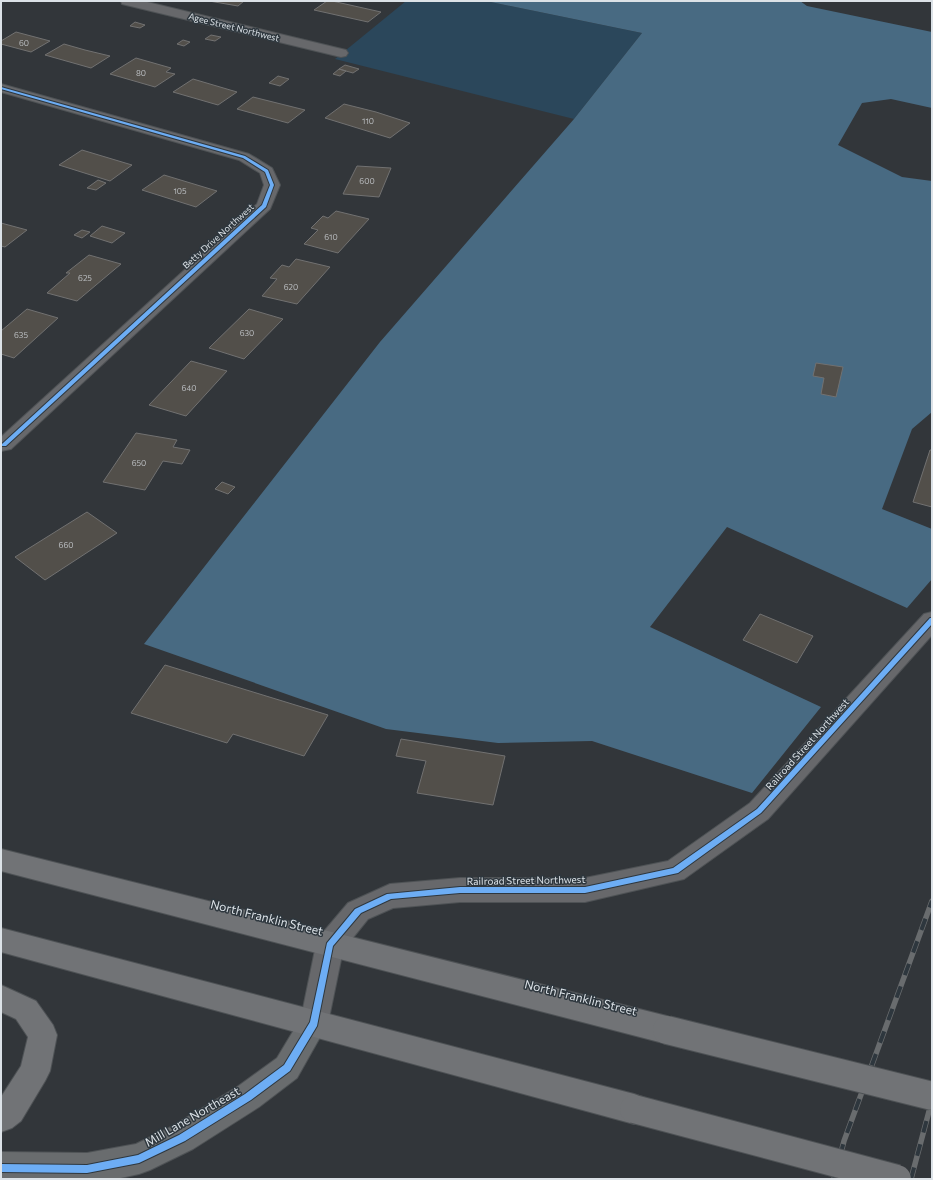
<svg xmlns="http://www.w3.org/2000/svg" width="933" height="1180" viewBox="0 0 933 1180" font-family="Commissioner,sans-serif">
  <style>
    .green { fill: #2b475b }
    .forest { fill: #486a82 }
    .building { fill: #524f4a; stroke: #717171 }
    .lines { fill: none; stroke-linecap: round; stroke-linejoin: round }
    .street-casing { stroke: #4e5255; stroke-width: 2 }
    .secondary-casing { stroke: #4e5255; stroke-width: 2 }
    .primary-casing { stroke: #4e5255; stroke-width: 2 }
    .street { fill: #67686b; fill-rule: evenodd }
    .secondary { fill: #696c6e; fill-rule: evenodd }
    .primary { fill: #717376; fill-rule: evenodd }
    .rail-casing { stroke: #696c6e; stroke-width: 5.5 }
    .rail { stroke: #2e373e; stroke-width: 4; stroke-dasharray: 12; stroke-linecap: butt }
    .primary-bridge-casing { stroke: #4e5255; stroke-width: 30; stroke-linecap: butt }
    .primary-bridge { stroke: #717376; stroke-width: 28 }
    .cycleway-casing { stroke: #2e373e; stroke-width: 2 }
    .cycleway { fill: #6dadf4; fill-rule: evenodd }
    .labels { text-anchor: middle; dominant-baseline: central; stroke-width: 3; stroke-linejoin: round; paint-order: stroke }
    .number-label { font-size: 8px; fill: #babdc0 }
    .far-street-label { font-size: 9px; fill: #dce2e7; stroke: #2e373e }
    .street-label { font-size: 10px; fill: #dce2e7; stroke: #2e373e }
    .near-street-label { font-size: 12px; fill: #dce2e7; stroke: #2e373e }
  </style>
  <rect width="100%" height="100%" fill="#32363a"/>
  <path class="green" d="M406 1H486L642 33 574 119 335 59Z"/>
  <path class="forest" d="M486 1H800L807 6 932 32V108L891 99 862 103 838 145 902 177 932 181V412L912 429 882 509 932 529V579L907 608 727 527 650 627 821 707 752 793 592 741 498 743 386 729 144 644 380 342 574 119 642 33Z"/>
  <path class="building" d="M209 1H244L238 6Z
    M327 1H332L381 12 368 22 314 10Z
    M135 22 145 25 140 28 130 26Z
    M16 32 50 41 31 52 1 44V41Z
    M211 35 221 37 215 41 205 39Z
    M183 40 190 42 184 46 177 44Z
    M64 44 85 50 110 56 91 68 45 55Z
    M136 58 171 68 166 72 175 74 155 87 110 74Z
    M345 65 359 69 353 73 339 69Z
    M339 69 346 71 340 76 333 74Z
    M278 76 289 79 280 86 269 83Z
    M193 79 237 92 218 105 173 92Z
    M253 97 305 110 288 123 237 109Z
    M344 104 376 112 410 123 390 138 325 118Z
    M82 150 132 165 110 181 59 165Z
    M357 166 391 168 379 197 343 194Z
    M164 175 217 191 196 207 142 190Z
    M98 180 106 183 96 190 87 188Z
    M336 211 369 219 338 253 304 244 318 230 311 228 323 216 328 218Z
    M1 223 27 230 5 247 1 246Z
    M102 226 125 233 112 243 90 236Z
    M82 230 90 232 82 238 74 235Z
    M89 255 121 264 77 301 47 293 70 273H66Z
    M296 259 330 267 297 304 262 296 277 279 270 278 282 265 289 267Z
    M27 309 58 318 14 358 1 354V331Z
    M249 309 283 319 244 359 209 348Z
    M191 361 227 371 186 416 149 405Z
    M816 363 843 367 836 397 821 394 824 378 813 376Z
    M136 433 177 440 173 447 190 450 182 464 163 461 145 490 103 482Z
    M930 450H932V507L913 502Z
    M222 482 235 487 228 494 215 489Z
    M87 512 117 533 45 580 15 557Z
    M760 614 813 636 797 663 743 640Z
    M165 665 328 715 304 756 233 734 227 743 131 713Z
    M401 739 505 756 493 805 417 793 426 761 396 756Z"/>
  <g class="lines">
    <defs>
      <path id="street" d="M121 1H143L346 50 348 53 346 56 341 57 122 4Z
        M1 84 249 154 272 168 280 185 270 209 11 449 1 451V437L257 204 264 185 260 173 239 160 1 92Z
        M932 612V635L768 819 684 879 585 902H460L393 908 368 919 343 950 328 1023 324 1033 314 1037 304 1033 300 1023 316 945 320 936 348 903 390 884 460 878H585L668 861 750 803 924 614Z"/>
      <path id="secondary" d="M314 1009 324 1013 328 1023 297 1078 259 1107 193 1149 150 1170 139 1174 116 1179H1V1152L87 1153 136 1144 171 1127 237 1087 277 1058 304 1013Z"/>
      <path id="primary" d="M1 849 667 1016 677 1020 681 1030 677 1040 667 1044 1 871Z
        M1 928 634 1094 645 1098 649 1109 645 1120 634 1124 1 952Z
        M1 985 36 1001 53 1025 57 1035 50 1071 45 1081 21 1121 12 1128 1 1132V1097L21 1066 28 1037 16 1019 1 1012Z"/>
    </defs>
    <use href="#street" class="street-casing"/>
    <use href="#secondary" class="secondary-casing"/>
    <use href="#primary" class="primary-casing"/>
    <use href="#street" class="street"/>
    <use href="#secondary" class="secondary"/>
    <use href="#primary" class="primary"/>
    <defs>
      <path id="rail" d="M834 1179 844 1141 932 901
        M911 1179 932 1100"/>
    </defs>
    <use href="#rail" class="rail-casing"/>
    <use href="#rail" class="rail"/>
    <defs>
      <path id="primary-bridge" d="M667 1030 932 1096
        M634 1109 897 1179"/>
    </defs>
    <use href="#primary-bridge" class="primary-bridge-casing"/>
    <use href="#primary-bridge" class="primary-bridge"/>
    <defs>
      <path id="cycleway" d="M1 87 245 156 268 170 274 185 266 207 6 446H2L1 445 2 444 262 205 270 185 265 172 243 158 1 89Z
        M930 618H932V624L761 813 678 873 585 893H460L391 899 361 913 333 946 317 1026 290 1071 251 1100 185 1141 139 1163 87 1173 1 1172V1164L87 1165 138 1155 179 1135 245 1094 284 1065 310 1022 327 943 355 909 387 894 460 887H585L673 868 757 809Z"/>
    </defs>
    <use href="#cycleway" class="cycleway-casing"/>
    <use href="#cycleway" class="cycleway"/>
  </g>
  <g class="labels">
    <g class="number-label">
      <text x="24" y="43">60</text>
      <text x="141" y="73">80</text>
      <text x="368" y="121">110</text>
      <text x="367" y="181">600</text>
      <text x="180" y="191">105</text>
      <text x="331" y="237">610</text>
      <text x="85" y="278">625</text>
      <text x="291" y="287">620</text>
      <text x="247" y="333">630</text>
      <text x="21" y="335">635</text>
      <text x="189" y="388">640</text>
      <text x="139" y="463">650</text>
      <text x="66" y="545">660</text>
    </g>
    <g class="far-street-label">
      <text transform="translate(234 27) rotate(14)">Agee Street Northwest</text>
      <text transform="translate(218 236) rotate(-42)">Betty Drive Northwest</text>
    </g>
    <g class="street-label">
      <text transform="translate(807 744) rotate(-48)">Railroad Street Northwest</text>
      <text transform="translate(526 880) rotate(-1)">Railroad Street Northwest</text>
    </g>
    <g class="near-street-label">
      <text transform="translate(267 917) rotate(14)">North Franklin Street</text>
      <text transform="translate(581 997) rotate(14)">North Franklin Street</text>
      <text transform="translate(192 1116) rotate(-30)">Mill Lane Northeast</text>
    </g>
  </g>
  <rect width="933" height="1180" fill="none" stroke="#dce2e7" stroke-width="4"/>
</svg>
